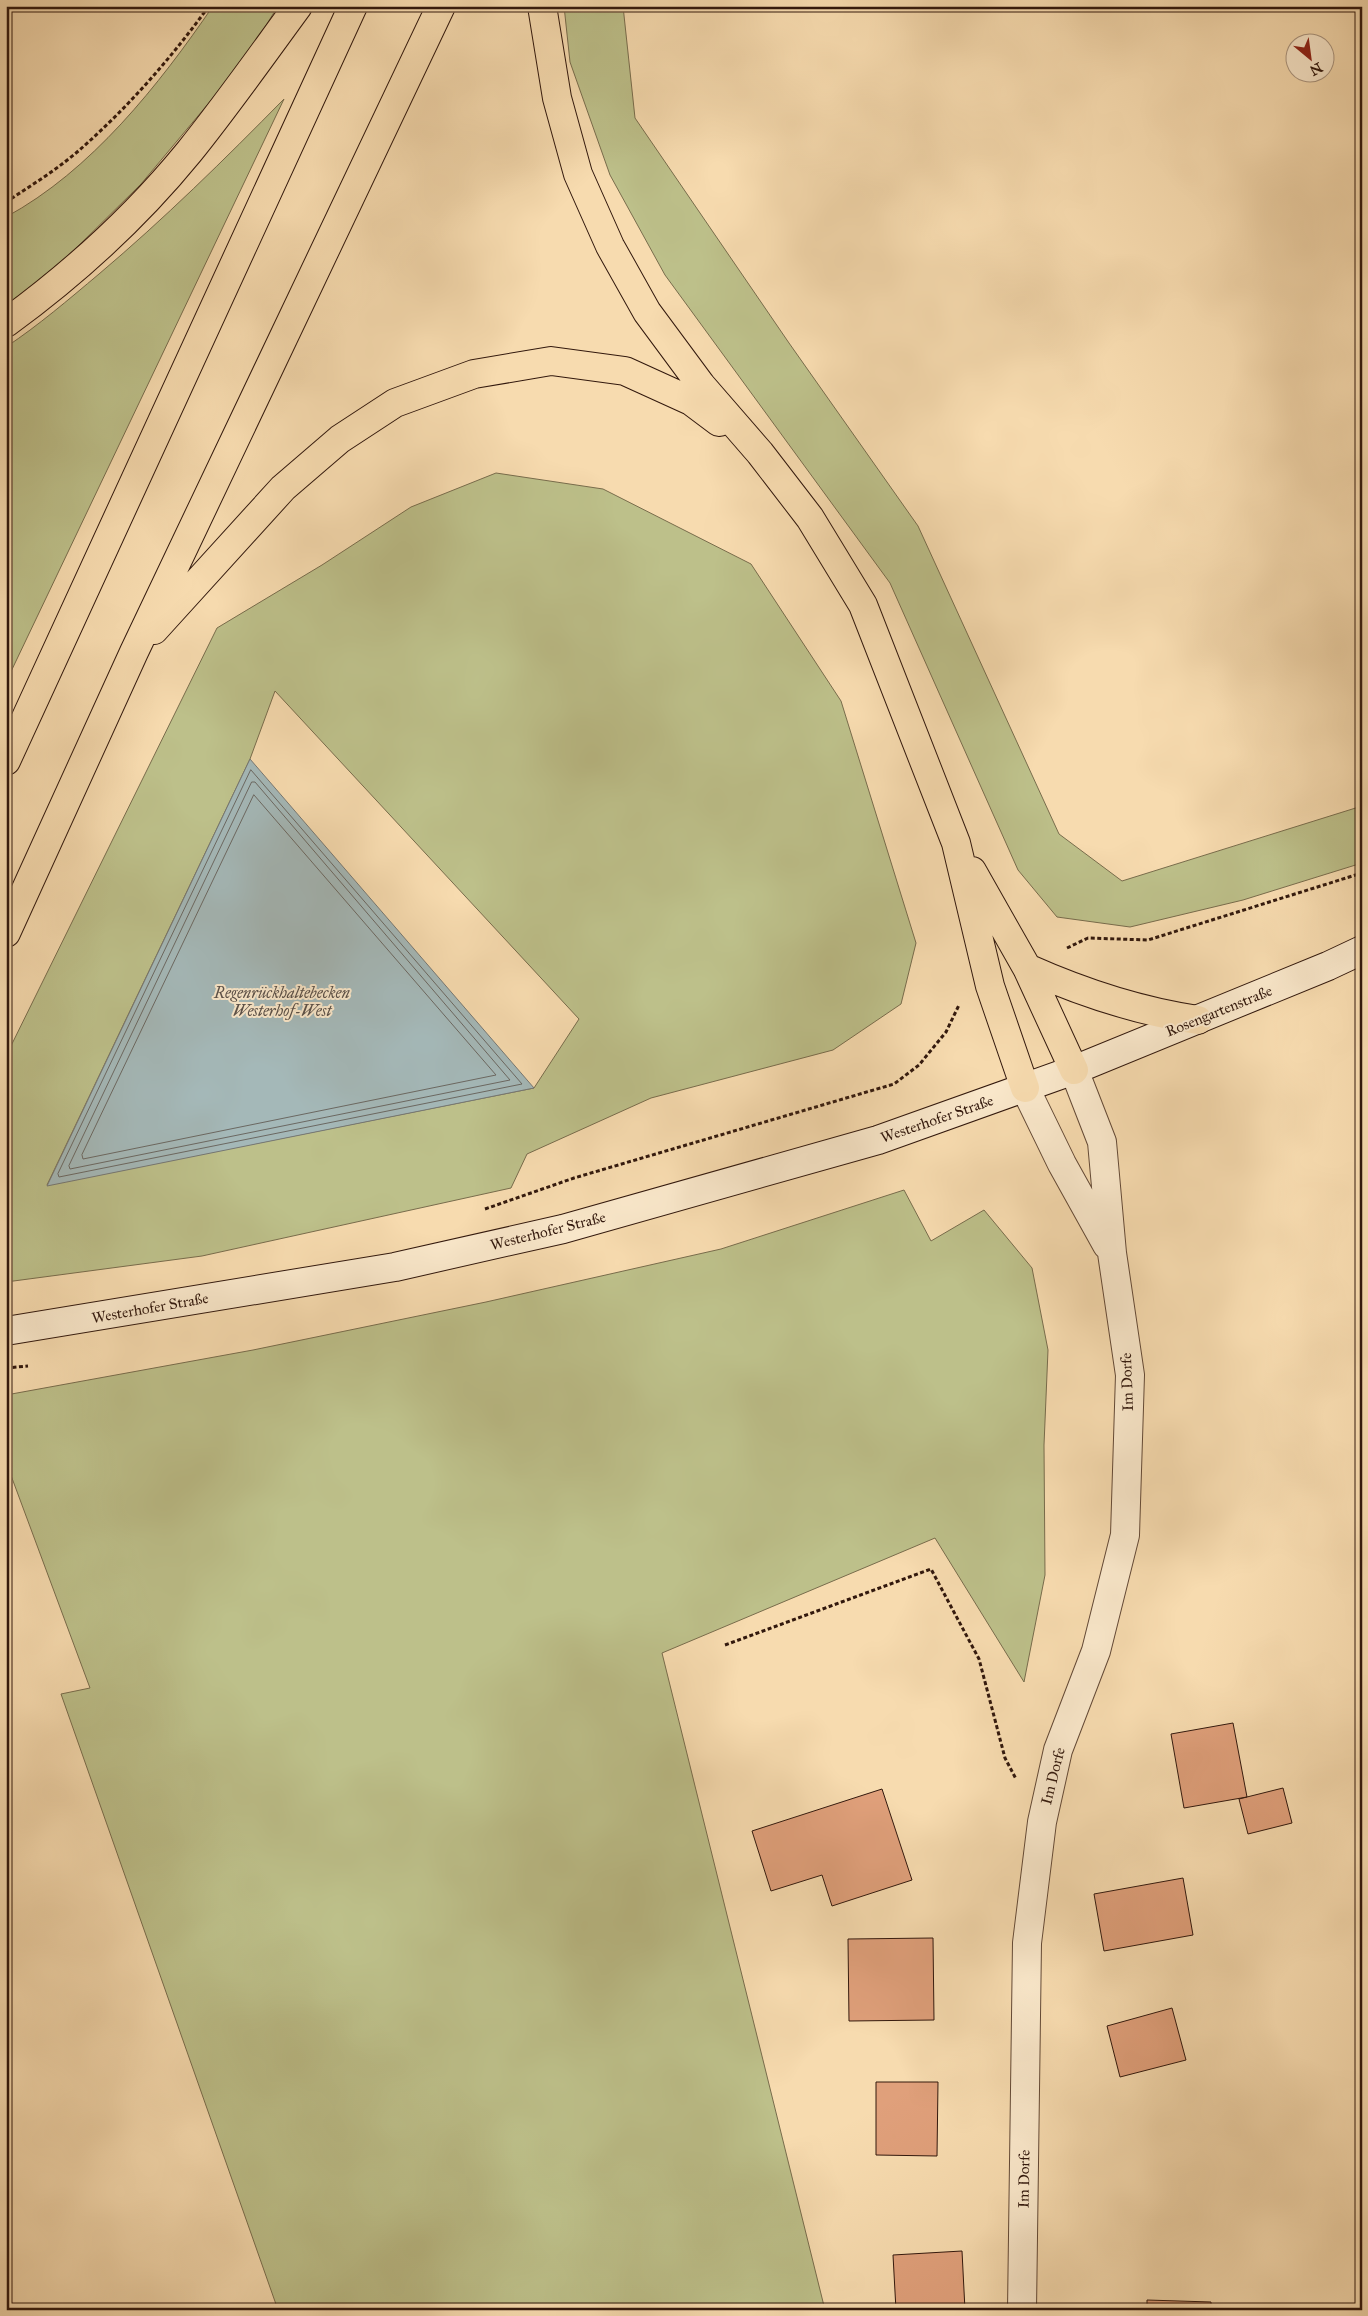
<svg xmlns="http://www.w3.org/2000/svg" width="1368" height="2316" viewBox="0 0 1368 2316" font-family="'IM FELL Great Primer',serif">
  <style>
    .green { fill: #bdc08a; stroke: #786c4c; fill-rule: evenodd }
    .water { fill: #a4b8b8; stroke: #767874 }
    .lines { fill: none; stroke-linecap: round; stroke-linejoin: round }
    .shore { stroke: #6b6862; stroke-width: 1 }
    .building { fill: #e0a07b; stroke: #32180d }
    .tertiary-casing { stroke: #634936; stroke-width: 30 }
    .secondary-casing { stroke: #32180d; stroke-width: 30 }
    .motorway-casing { stroke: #32180d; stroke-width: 30 }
    .path { stroke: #32180d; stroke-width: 3; stroke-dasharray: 4 2.5; stroke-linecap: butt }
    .tertiary { stroke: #fae8cb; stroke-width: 28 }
    .secondary { stroke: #fae8cb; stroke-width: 28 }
    .motorway { stroke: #f7dbaf; stroke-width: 28 }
    .labels { text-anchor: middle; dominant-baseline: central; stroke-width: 4; stroke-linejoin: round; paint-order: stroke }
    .street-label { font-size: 15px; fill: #32180d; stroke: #fae8cb }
    .water-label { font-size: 16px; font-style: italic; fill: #5a5049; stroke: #fae8cb }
  </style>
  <rect width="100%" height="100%" fill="#f7dbaf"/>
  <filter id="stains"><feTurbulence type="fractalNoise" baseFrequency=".004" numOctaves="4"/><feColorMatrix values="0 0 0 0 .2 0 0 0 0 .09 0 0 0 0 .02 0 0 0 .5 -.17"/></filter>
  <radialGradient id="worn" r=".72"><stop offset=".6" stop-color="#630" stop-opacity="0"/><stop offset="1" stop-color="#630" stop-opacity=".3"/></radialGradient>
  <path class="green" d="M213 6H278L244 61 141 184 52 272 6 305V217C91 171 159 85 213 6Z
    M564 6H623L635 118 789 343 918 526 1059 834 1122 881 1362 806V863L1243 900 1130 927 1057 917 1018 870 890 583 665 275 610 175 570 62Z
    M284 99 6 682V347C39 325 68 300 99 274 164 219 224 160 284 99Z
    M496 473 603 489 751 564 841 701 916 943 901 1004 833 1050 651 1098 527 1154 511 1188 202 1256 6 1282V1056L217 628 322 565 411 507ZM275 691 579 1019 534 1088 47 1185 250 759Z
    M904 1190 931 1241 984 1210 1032 1268 1048 1350 1044 1445 1045 1575 1024 1682 935 1538 662 1653 825 2310H278L61 1694 90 1688 6 1462V1395L253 1350 486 1302 721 1249Z"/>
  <path class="water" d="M250 759 534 1088 47 1186Z"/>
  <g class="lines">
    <path class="shore" d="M251 770 522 1084 59 1177 58 1174Z
      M252 782H255L510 1080 70 1169 69 1166Z
      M254 795 496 1075 83 1159 82 1155Z"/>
  </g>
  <path class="building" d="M1233 1723 1247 1797 1184 1808 1171 1734Z
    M1283 1788 1292 1823 1248 1834 1239 1799Z
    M882 1789 912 1880 832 1906 822 1875 771 1891 752 1831Z
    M1183 1878 1193 1935 1104 1951 1094 1894Z
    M933 1938 934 2020 849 2021 848 1939Z
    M1172 2008 1186 2060 1120 2077 1107 2026Z
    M876 2082H938L937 2156 876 2155Z
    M962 2251 965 2310H896L893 2255Z
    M1147 2300 1211 2302V2310H1147Z"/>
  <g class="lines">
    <defs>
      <path id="tertiary" d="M1025 1088 1062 1164 1107 1245
        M1022 2310 1027 1943 1042 1822 1058 1750 1096 1651 1125 1535 1130 1375 1112 1253 1102 1142 1074 1070"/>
      <path id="secondary" d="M6 1331 395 1267 563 1229 878 1140 1074 1070 1328 966 1362 950"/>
      <path id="motorway" d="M542 6 557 98 578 174 610 246 647 312 701 385 760 453 810 518 863 605 956 843 990 986 1025 1088
        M6 323C73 274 136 217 189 152 227 105 262 55 298 6
        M154 630 283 488 340 439 395 403 474 374 551 361 625 371 691 401 719 422
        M6 761 353 6
        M972 871 1027 968 1074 1070
        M6 933 134 652 441 6
        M1027 968C1083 993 1137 1011 1198 1020"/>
    </defs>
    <use href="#tertiary" class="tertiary-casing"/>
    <use href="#secondary" class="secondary-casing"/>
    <use href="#motorway" class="motorway-casing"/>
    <path class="path" d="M6 202C32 185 61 167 84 146 130 105 172 57 209 6
      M1067 948 1088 938 1148 940 1362 873
      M485 1209 574 1178 894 1084 919 1065 946 1032 959 1005
      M6 1368 28 1366
      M725 1645 931 1569 979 1659 1005 1758 1016 1779"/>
    <use href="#tertiary" class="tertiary"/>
    <use href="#secondary" class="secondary"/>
    <use href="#motorway" class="motorway"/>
  </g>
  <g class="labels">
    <g class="street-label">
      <text transform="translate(1219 1011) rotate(-22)">Rosengartenstraße</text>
      <text transform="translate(937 1119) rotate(-19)">Westerhofer Straße</text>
      <text transform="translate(548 1231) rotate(-14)">Westerhofer Straße</text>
      <text transform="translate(150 1308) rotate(-10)">Westerhofer Straße</text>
      <text transform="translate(1127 1382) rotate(-92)">Im Dorfe</text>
      <text transform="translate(1053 1776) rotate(-76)">Im Dorfe</text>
      <text transform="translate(1024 2179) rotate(-89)">Im Dorfe</text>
    </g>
    <g class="water-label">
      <text x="282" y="992">Regenrückhaltebecken<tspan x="282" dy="18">Westerhof-West</tspan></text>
    </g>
  </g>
  <rect width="1368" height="2316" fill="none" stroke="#f7dbaf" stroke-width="25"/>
  <rect x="8" y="8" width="1353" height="2301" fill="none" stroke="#32180d" stroke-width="2.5"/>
  <rect x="12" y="12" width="1343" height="2291" fill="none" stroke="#32180d"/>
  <g transform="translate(1310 58) rotate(151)"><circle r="24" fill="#fae8cb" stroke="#aa957f"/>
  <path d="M0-4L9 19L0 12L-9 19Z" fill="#8f2418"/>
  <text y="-8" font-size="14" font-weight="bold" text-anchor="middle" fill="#32180d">N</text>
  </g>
  <rect width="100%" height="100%" filter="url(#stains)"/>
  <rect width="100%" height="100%" fill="url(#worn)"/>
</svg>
